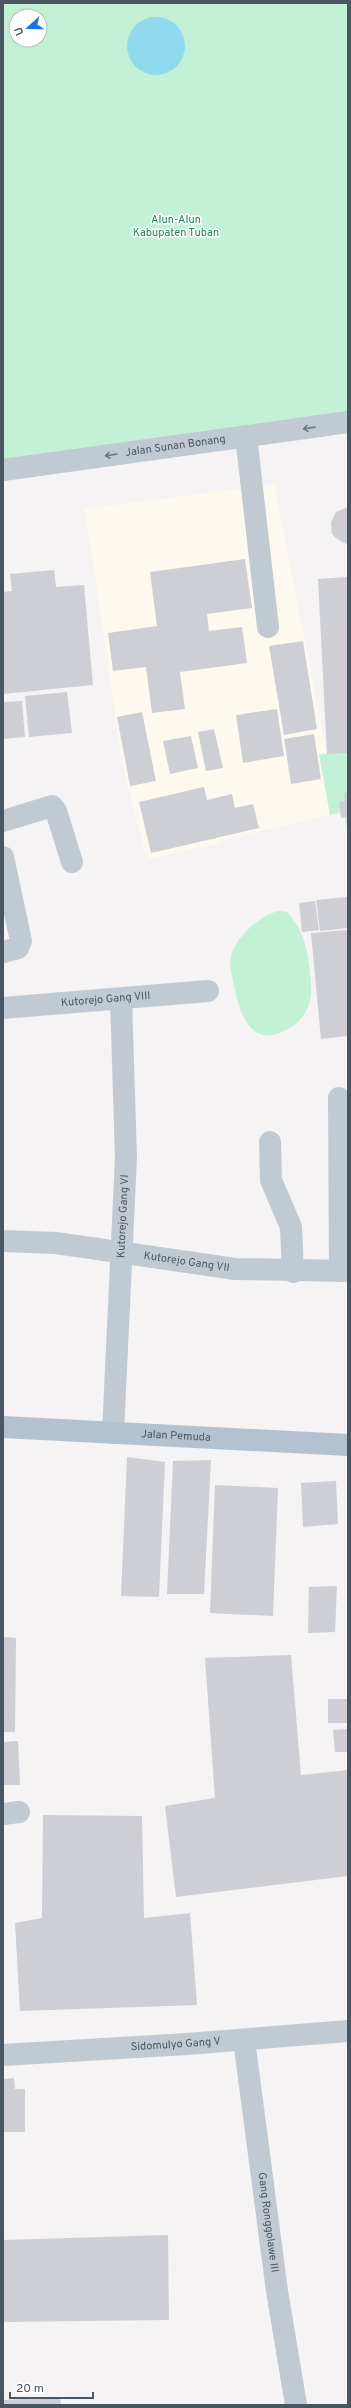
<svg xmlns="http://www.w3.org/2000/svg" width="351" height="2408" viewBox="0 0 351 2408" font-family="Overpass,sans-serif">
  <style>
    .commercial { fill: #fdf9ef }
    .green { fill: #c3f1d5; fill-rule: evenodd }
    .water { fill: #90daee }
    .building { fill: #cdcfd5 }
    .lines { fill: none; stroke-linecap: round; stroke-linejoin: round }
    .minor { stroke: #c1cad2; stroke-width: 22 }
    .major { stroke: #b3c2d1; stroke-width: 22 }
    .oneway { stroke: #6e7983 }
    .labels { text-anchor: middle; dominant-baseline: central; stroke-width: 3; stroke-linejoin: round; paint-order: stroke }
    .park-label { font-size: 11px; fill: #17864f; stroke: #fff }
    .street-label { font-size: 11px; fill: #4a5661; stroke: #fff }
  </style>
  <rect width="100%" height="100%" fill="#f5f3f3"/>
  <path class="commercial" d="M274 484 327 754H319L330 815 226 839 218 844 147 859 123 767 85 509Z"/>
  <path class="green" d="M3 3H348V414L3 462ZM16 16H40V40H16Z
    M348 753V834L344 812 330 815 319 754Z
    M279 911 287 912C306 932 309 957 311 985 312 1001 307 1015 294 1025 255 1053 241 1020 234 986 232 976 229 965 231 956 235 938 261 914 279 911Z"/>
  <path class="water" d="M127 46a29 29 0 1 1 58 0a29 29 0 1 1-58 0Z"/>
  <path class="building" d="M348 507V544H346L336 538 332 534 331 522 336 512Z
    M245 559 252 608 207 614 209 631 242 627 247 663 180 672 185 709 152 713 146 667 113 671 108 633 157 626 150 572Z
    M54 570 56 587 84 585 93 685 3 694V592L12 591 10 574Z
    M348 577V753L327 754 318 579Z
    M303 641 317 729 284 735 269 646Z
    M67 692 72 733 29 737 25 696Z
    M22 701 25 737 3 739V702Z
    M277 709 284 756 243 763 236 715Z
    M142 712 156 781 130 786 117 717Z
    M214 729 223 768 206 771 198 732Z
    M314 734 321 779 291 784 284 739Z
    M191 736 198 768 170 774 163 741Z
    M204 787 207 800 232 794 235 808 253 804 259 828 151 853 139 802Z
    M348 792V817L341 818 339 802 345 801 344 793Z
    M348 897V928L320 931 316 900Z
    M315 901 319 930 302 932 299 903Z
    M348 930V1036L321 1039 311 933Z
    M127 1457 165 1462 159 1597 121 1596Z
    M211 1460 204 1594H167L173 1461Z
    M336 1481 338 1524 303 1527 301 1483Z
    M215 1485 278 1488 273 1616 210 1613Z
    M337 1586 335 1632 308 1633 309 1587Z
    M3 1637 16 1638 15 1732H3Z
    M291 1655 301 1775 348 1770V1876L176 1897 165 1806 215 1798 205 1658Z
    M328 1699H348V1723H328Z
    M348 1729V1752H335L333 1730Z
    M18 1741 20 1785H3V1742Z
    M43 1815 142 1816 144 1918 190 1913 197 2005 20 2011 15 1923 42 1918Z
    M14 2078 15 2089H25V2132H3V2079Z
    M168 2235 169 2320 3 2322V2240Z
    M60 2397 61 2405H3V2400Z"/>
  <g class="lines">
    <g class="minor">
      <path d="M246 436 268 627"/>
      <path id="s1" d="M3 470 348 422"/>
      <path d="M3 821 52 806 56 811 72 862"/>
      <path d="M3 857 21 941 18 948 3 952"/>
      <path id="s2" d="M3 1008 208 991"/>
      <path d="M339 1098 340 1271"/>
      <path d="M270 1142 271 1180 291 1227 293 1272"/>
      <path id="s3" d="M3 1241 56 1243 235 1269 348 1271"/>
      <path id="s4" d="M113 1433 126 1157 121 999"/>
      <path d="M3 1814 19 1812"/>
      <path id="s5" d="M244 2040 277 2291 296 2405"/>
      <path id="s6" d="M3 2055 187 2044 348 2031"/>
    </g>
    <path class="major" id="s7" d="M3 1427 348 1445"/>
  </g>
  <defs><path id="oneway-shaft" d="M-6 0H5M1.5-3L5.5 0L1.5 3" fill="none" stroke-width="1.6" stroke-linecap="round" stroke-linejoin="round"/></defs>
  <g class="oneway">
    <use href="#oneway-shaft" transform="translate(309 428) rotate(172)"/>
    <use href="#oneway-shaft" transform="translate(111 455) rotate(172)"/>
  </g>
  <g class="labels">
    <g class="park-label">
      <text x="176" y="220">Alun-Alun<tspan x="176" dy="13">Kabupaten Tuban</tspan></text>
    </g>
    <g class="street-label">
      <text stroke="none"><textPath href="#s1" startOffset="174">Jalan Sunan Bonang</textPath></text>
      <text stroke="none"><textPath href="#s2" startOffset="103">Kutorejo Gang VIII</textPath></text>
      <text stroke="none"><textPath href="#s4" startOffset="217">Kutorejo Gang VI</textPath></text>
      <text stroke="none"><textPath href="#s3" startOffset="185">Kutorejo Gang VII</textPath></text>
      <text stroke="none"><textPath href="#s7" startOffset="173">Jalan Pemuda</textPath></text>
      <text stroke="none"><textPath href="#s6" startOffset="173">Sidomulyo Gang V</textPath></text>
      <text stroke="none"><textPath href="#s5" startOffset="184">Gang Ronggolawe III</textPath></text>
    </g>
  </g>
  <rect width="351" height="2408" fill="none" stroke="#4a5661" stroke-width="8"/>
  <g transform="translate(28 28) rotate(249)"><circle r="19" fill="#ffffff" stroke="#b7bbc0"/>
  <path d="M0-3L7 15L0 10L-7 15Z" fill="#1a73e8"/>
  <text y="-6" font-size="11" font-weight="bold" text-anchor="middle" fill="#4a5661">U</text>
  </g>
  <path d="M10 2392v6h83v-6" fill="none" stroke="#4a5661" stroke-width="2"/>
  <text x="16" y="2392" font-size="12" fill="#4a5661" stroke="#ffffff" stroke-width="3" paint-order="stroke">20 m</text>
</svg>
